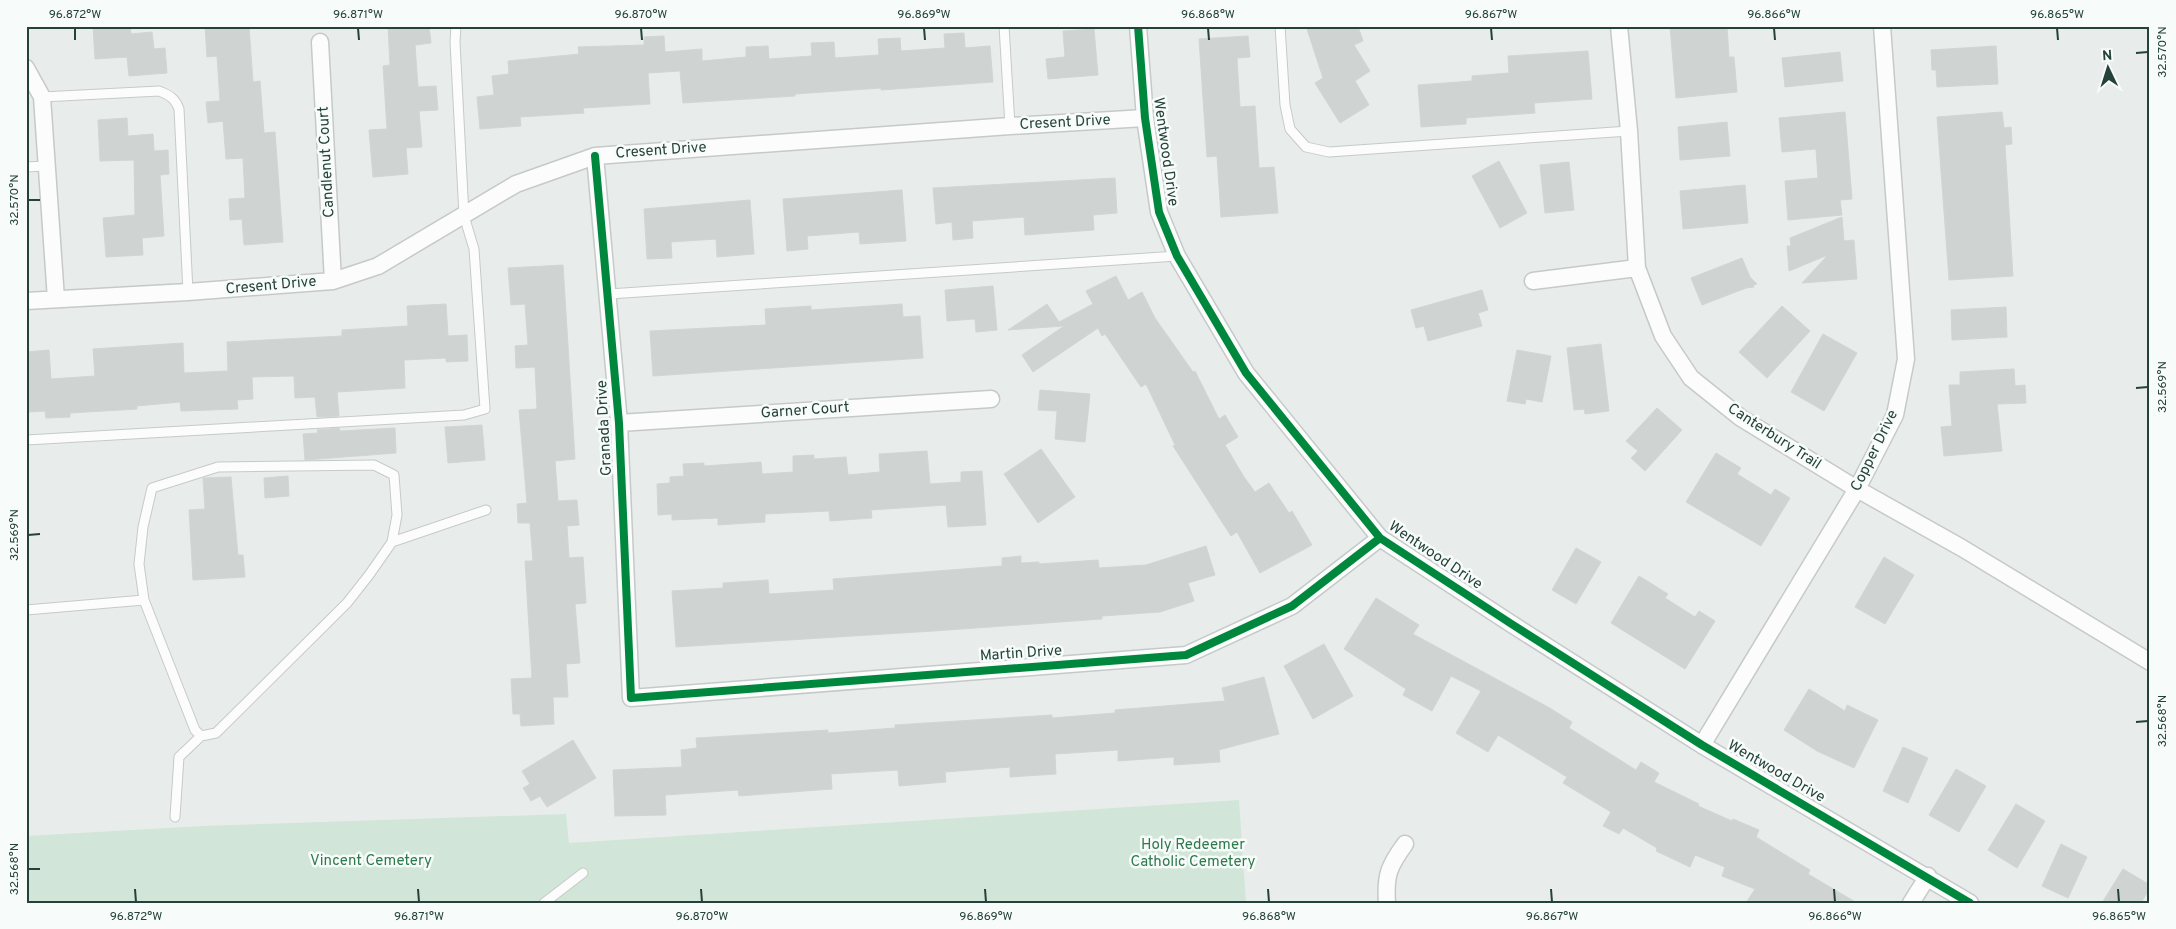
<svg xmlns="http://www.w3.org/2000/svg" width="2176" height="929" viewBox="0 0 2176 929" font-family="Overpass,sans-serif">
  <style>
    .green { fill: #d1e6d8 }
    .building { fill: #cfd4d2; stroke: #d1d6d4 }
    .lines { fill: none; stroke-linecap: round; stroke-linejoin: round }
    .lane-casing { stroke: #c5cac8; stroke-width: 11 }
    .street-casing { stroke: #c5cac8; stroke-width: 19 }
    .lane { stroke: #fcfcfc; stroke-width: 9 }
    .street { stroke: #fcfcfc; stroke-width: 16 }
    .cycleway-casing { stroke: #f7fbf9; stroke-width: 11 }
    .cycleway { stroke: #00873e; stroke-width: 8 }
    .ticks { fill: none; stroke: #24423a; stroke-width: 2 }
    .labels { text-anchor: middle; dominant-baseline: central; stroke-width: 5; stroke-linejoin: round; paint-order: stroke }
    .street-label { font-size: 15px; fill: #24423a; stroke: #f7fbf9 }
    .park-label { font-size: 15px; fill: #2d7a4b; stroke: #f7fbf9 }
    .neatline { fill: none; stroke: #24423a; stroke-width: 2 }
    .ticks-label { font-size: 12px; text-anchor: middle; fill: #24423a }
  </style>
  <rect width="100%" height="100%" fill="#e8edeb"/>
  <path class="green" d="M1239 800 1246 903H26V836L203 826 566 814 569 843Z"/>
  <path class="building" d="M93 26H130L131 34 152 32 154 49 165 48 167 73 129 76 127 57 95 59Z
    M205 26H249L253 82 260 81 264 133 275 132 283 242 244 245 242 219 230 220 229 199 245 198 243 158 226 159 223 121 208 123 206 102 220 101 217 56 207 57Z
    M388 26H429L431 43 415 45 418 87 436 86 438 110 419 111 422 147 406 148 408 174 373 177 369 130 387 129 383 66 390 65Z
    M1306 26H1358L1363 41 1354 45 1370 71 1355 81 1369 105 1340 123 1315 83 1323 78Z
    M1670 26H1727L1729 57H1734L1737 92 1676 98Z
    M1094 29 1098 75 1048 79 1046 59 1065 57 1063 31Z
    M964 33 965 48 990 46 993 82 881 90V88L795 94V96L683 103 680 71 648 73 650 104 583 108 584 113 520 117 521 126 480 129 477 97 494 95 492 76 509 74 508 61 579 54 578 47 644 45V37L664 36 665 52 702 49V61L746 57V47L768 46 769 59 812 56 811 43 834 42 835 58 879 55 878 39 900 38 901 51 945 48 944 34Z
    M1248 36 1250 57 1237 58 1240 107 1255 106 1259 168 1274 167 1278 213 1221 217 1217 156 1207 157 1199 39Z
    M1996 46 1998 84 1937 87 1936 70H1932L1931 50Z
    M1588 51 1592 99 1534 103 1535 113 1466 118V124L1421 127 1418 85 1472 81V76L1509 73 1508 56Z
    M1840 52 1843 81 1785 87 1782 58Z
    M1845 112 1852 199 1840 200 1842 215 1788 220 1785 181 1818 178 1816 149 1782 152 1779 118Z
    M2002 112 2004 128 2011 127 2012 144 2005 145 2013 276 1949 280 1937 117Z
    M127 118 128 136 153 134 154 151 168 150 169 174 160 175 164 236 142 238 143 255 106 257 103 218 135 215 134 160 100 161 98 120Z
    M1727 122 1730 156 1680 160 1678 127Z
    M1499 161 1527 213 1500 228 1472 176Z
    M1569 162 1574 210 1545 213 1540 165Z
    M1115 178 1117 213 1093 215 1094 230 1025 235 1024 217 972 221 973 238 953 240 952 222 936 224 933 188Z
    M1745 185 1748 223 1683 229 1680 191Z
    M902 190 906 241 860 244 859 232 807 236 808 249 787 251 783 199Z
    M750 200 754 254 717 257 716 239 671 242 672 258 647 259 644 209Z
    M1842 217 1844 241 1854 240 1857 279 1802 283 1828 255 1789 271 1787 246H1791L1790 238Z
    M1742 258 1750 277 1757 284 1753 285 1754 287 1746 288 1702 305 1691 278Z
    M563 265 575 459 555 461 558 501 577 500 579 525 567 526 569 558 583 557 586 603 575 604 580 663 566 664 568 697H553L554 724 521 726 520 714H513L511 679 532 678 525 561H533L530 523H518L517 504 527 503 519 410 537 409 535 367 516 368 515 346 528 345 525 304 511 305 508 268Z
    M1116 276 1128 300 1142 292 1155 318 1193 372 1195 371 1219 419 1225 415 1238 437 1225 445 1244 477 1255 492 1269 483 1289 513 1292 511 1312 545 1260 573 1237 532 1231 536 1173 446 1175 445 1146 384 1141 387 1105 334 1102 336 1098 328 1033 372 1022 355 1064 326 1008 330 1047 304 1059 322 1093 304 1086 291Z
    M993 286 997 330 976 332 975 319 947 321 945 290Z
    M1482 290 1488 310 1478 313 1482 326 1428 341 1424 326 1416 328 1411 310Z
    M446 304 448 336 467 335 468 361 446 362V358L404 360 405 388 337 392 339 416 317 417 315 397 295 398 294 376 252 377 253 399 237 400 238 409 181 411 180 402 137 406V409L70 413V417L46 418 45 411 29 412 26 352 49 350 51 379 95 376 93 349 183 343 184 373 228 371 227 342 342 336V330L408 326 407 306Z
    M902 304 903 317 920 316 923 358 653 376 650 331 766 325 765 309 811 306V310Z
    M1782 306 1810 331 1767 378 1739 352Z
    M2006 307 2007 337 1952 340 1951 310Z
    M1823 334 1857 353 1824 411 1791 392Z
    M1601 344 1609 411 1585 414 1584 409 1574 410 1567 348Z
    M1517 350 1551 356 1542 402 1526 399 1525 404 1507 401Z
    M2014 369 2015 386 2025 385 2026 403 1997 404 2002 451 1944 456 1941 427 1952 426 1949 385H1960V372Z
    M1040 390 1090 394 1085 442 1055 439 1057 411 1038 410Z
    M1657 408 1682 430 1645 471 1631 458 1638 451 1626 441Z
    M482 425 485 460 448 463 445 427Z
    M339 428 340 431 395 428 396 453 305 460 303 434 318 433 317 430Z
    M1041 449 1075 497 1038 523 1004 474Z
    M927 451 930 484 961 482V472L982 471 986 525 948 527 946 505 871 510 872 518 830 521 829 511 765 514V522L718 525V518L672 520V514L658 515 657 484 670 483V477L684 476 683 464 704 463V466L761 462 762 474 793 472V456L814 455V459L846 457 848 475 880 472 879 454Z
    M1716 453 1741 468 1737 474 1771 495 1775 489 1790 498 1761 546 1686 502Z
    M288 476 289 496 265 498 264 478Z
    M231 477 238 555H243L245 577 193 580 189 510 205 509 203 478Z
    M1206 546 1215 575 1188 583 1194 601 1160 612 1102 616V619L934 631 676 647 672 591 723 588V583L768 580 769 594 834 590 833 579 1002 566V558L1021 556V563L1039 562V564L1098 560 1099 568 1146 565Z
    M1576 548 1601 562 1576 604 1552 590Z
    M1884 557 1914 575 1885 624 1855 607Z
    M1639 576 1668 594 1665 598 1695 617 1699 611 1715 621 1685 669 1611 623Z
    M1376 598 1419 625 1413 634 1548 707 1572 722 1569 728 1636 770 1641 762 1659 773 1654 782 1699 804 1698 806 1732 821 1733 819 1759 830 1756 837 1810 870 1808 874 1857 903H1746L1755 889 1722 876 1725 867 1695 855 1690 867 1656 851 1657 848 1623 828 1619 834 1603 826 1611 812 1563 783 1567 777 1498 735 1488 752 1456 733 1481 691 1451 676 1432 711 1403 695 1406 689 1344 649Z
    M1324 644 1353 696 1313 719 1284 666Z
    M1264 677 1279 734 1219 750 1220 762 1174 765V757L1118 761V750L1055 754 1056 774 1010 777V767L945 772 946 782 899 786 898 770 831 774 832 789 739 796 738 790 665 795 666 815 615 816 613 770 682 767 681 750 697 748 696 738 828 730V733L895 728V725L942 722 1052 715V718L1115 713V710L1225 701 1222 688Z
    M1809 689 1845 711 1847 705 1878 720 1854 768 1817 751 1784 730Z
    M573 740 596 778 547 807 540 796 531 801 523 788 530 784 522 771Z
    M1903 747 1928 758 1908 803 1883 791Z
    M1956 769 1986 786 1959 832 1929 815Z
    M2016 804 2045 821 2017 868 1988 850Z
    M2061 844 2087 857 2068 898 2042 886Z
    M2123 869 2150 885V888L2141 903H2102Z"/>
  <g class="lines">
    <defs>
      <path id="lane" d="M1004 26 1010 126
        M1280 26 1285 105 1290 129 1306 147 1329 152 1629 131
        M42 97 159 91C169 95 175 98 179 109L188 292
        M26 167 46 166
        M609 294 1177 256
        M26 440 464 415 485 409 474 249 464 216 455 42 456 26
        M392 542 486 510
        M26 610 144 600
        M175 817 179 757 201 736 195 730 144 600 139 564 143 527 152 488 218 467 374 465 394 475 397 515 392 542 369 575 347 603 216 733 201 736
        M544 903 583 873"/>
      <path id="street" d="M1138 26 1145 118 1159 212 1177 256 1246 373 1380 538 1510 623 1702 745 1970 903
        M1619 26 1629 131 1637 268 1663 336 1691 378 1741 418 1857 489 1962 548 2150 662
        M320 42 333 281
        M26 68 42 97 56 299
        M595 156 619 423 631 698 1186 655 1292 606 1380 538
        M1533 281 1637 268
        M26 301 188 292 333 281 378 266 516 184 595 156 1010 126 1145 118
        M619 423 991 399
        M1702 745 1857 489 1895 415 1906 359 1882 26
        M1387 903C1385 875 1389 866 1405 844
        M1911 903 1928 876"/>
    </defs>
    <use href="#lane" class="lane-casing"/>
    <use href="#street" class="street-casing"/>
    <use href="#lane" class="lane"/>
    <use href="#street" class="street"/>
    <defs>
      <path id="cycleway" d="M1138 26 1145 118 1159 212 1177 256 1246 373 1380 538 1510 623 1702 745 1970 903
        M595 156 619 423 631 698 1186 655 1292 606 1380 538"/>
    </defs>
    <use href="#cycleway" class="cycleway-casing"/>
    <use href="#cycleway" class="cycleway"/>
  </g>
  <path class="ticks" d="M75 28V40M358 28 359 40M641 28 642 40M924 28 925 40M1208 28 1209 40M1491 28 1492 40M1774 28 1775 40M2057 28 2058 40M2136 53 2148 52M28 200H40M2136 388 2148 387M28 535 40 534M2136 722 2148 721M28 869H40M135 889 136 902M418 889 419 902M701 889 702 902M985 889 986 902M1268 889 1269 902M1551 889 1552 902M1834 889 1835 902M2118 889 2119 902"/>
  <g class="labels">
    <g class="street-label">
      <text transform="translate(1065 123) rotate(-3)">Cresent Drive</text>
      <text transform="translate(661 151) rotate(-4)">Cresent Drive</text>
      <text transform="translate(1165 152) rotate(82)">Wentwood Drive</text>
      <text transform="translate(327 162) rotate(-93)">Candlenut Court</text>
      <text transform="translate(271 286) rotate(-5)">Cresent Drive</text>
      <text transform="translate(805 411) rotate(-4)">Garner Court</text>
      <text transform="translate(605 428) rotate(-93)">Granada Drive</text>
      <text transform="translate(1774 437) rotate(33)">Canterbury Trail</text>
      <text transform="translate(1875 451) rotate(-64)">Copper Drive</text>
      <text transform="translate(1435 556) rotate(34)">Wentwood Drive</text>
      <text transform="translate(1021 654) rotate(-4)">Martin Drive</text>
      <text transform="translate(1776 772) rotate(30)">Wentwood Drive</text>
    </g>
    <g class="park-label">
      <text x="1193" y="845">Holy Redeemer<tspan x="1193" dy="17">Catholic Cemetery</tspan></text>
      <text x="371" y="861">Vincent Cemetery</text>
    </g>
  </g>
  <rect width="2176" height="929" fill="none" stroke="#f7fbf9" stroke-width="55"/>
  <g transform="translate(2108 68) rotate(356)" stroke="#f7fbf9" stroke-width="4" paint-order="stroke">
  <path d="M0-4L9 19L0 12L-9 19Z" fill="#24423a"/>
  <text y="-8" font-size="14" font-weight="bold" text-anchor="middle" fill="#24423a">N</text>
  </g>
  <rect x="28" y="28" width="2120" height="874" class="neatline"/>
  <g class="ticks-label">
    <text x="75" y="18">96.872°W</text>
    <text x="358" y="18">96.871°W</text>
    <text x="641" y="18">96.870°W</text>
    <text x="924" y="18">96.869°W</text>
    <text x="1208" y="18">96.868°W</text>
    <text x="1491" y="18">96.867°W</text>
    <text x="1774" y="18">96.866°W</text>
    <text x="2057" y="18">96.865°W</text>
    <text transform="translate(2162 52) rotate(-90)" y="4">32.570°N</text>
    <text transform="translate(14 200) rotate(-90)" y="4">32.570°N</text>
    <text transform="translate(2162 387) rotate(-90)" y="4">32.569°N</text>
    <text transform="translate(14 535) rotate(-90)" y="4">32.569°N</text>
    <text transform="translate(2162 721) rotate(-90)" y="4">32.568°N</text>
    <text transform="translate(14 869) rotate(-90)" y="4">32.568°N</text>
    <text x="136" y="920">96.872°W</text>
    <text x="419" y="920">96.871°W</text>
    <text x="702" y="920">96.870°W</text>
    <text x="986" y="920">96.869°W</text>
    <text x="1269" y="920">96.868°W</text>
    <text x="1552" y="920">96.867°W</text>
    <text x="1835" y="920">96.866°W</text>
    <text x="2119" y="920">96.865°W</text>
  </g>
</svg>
